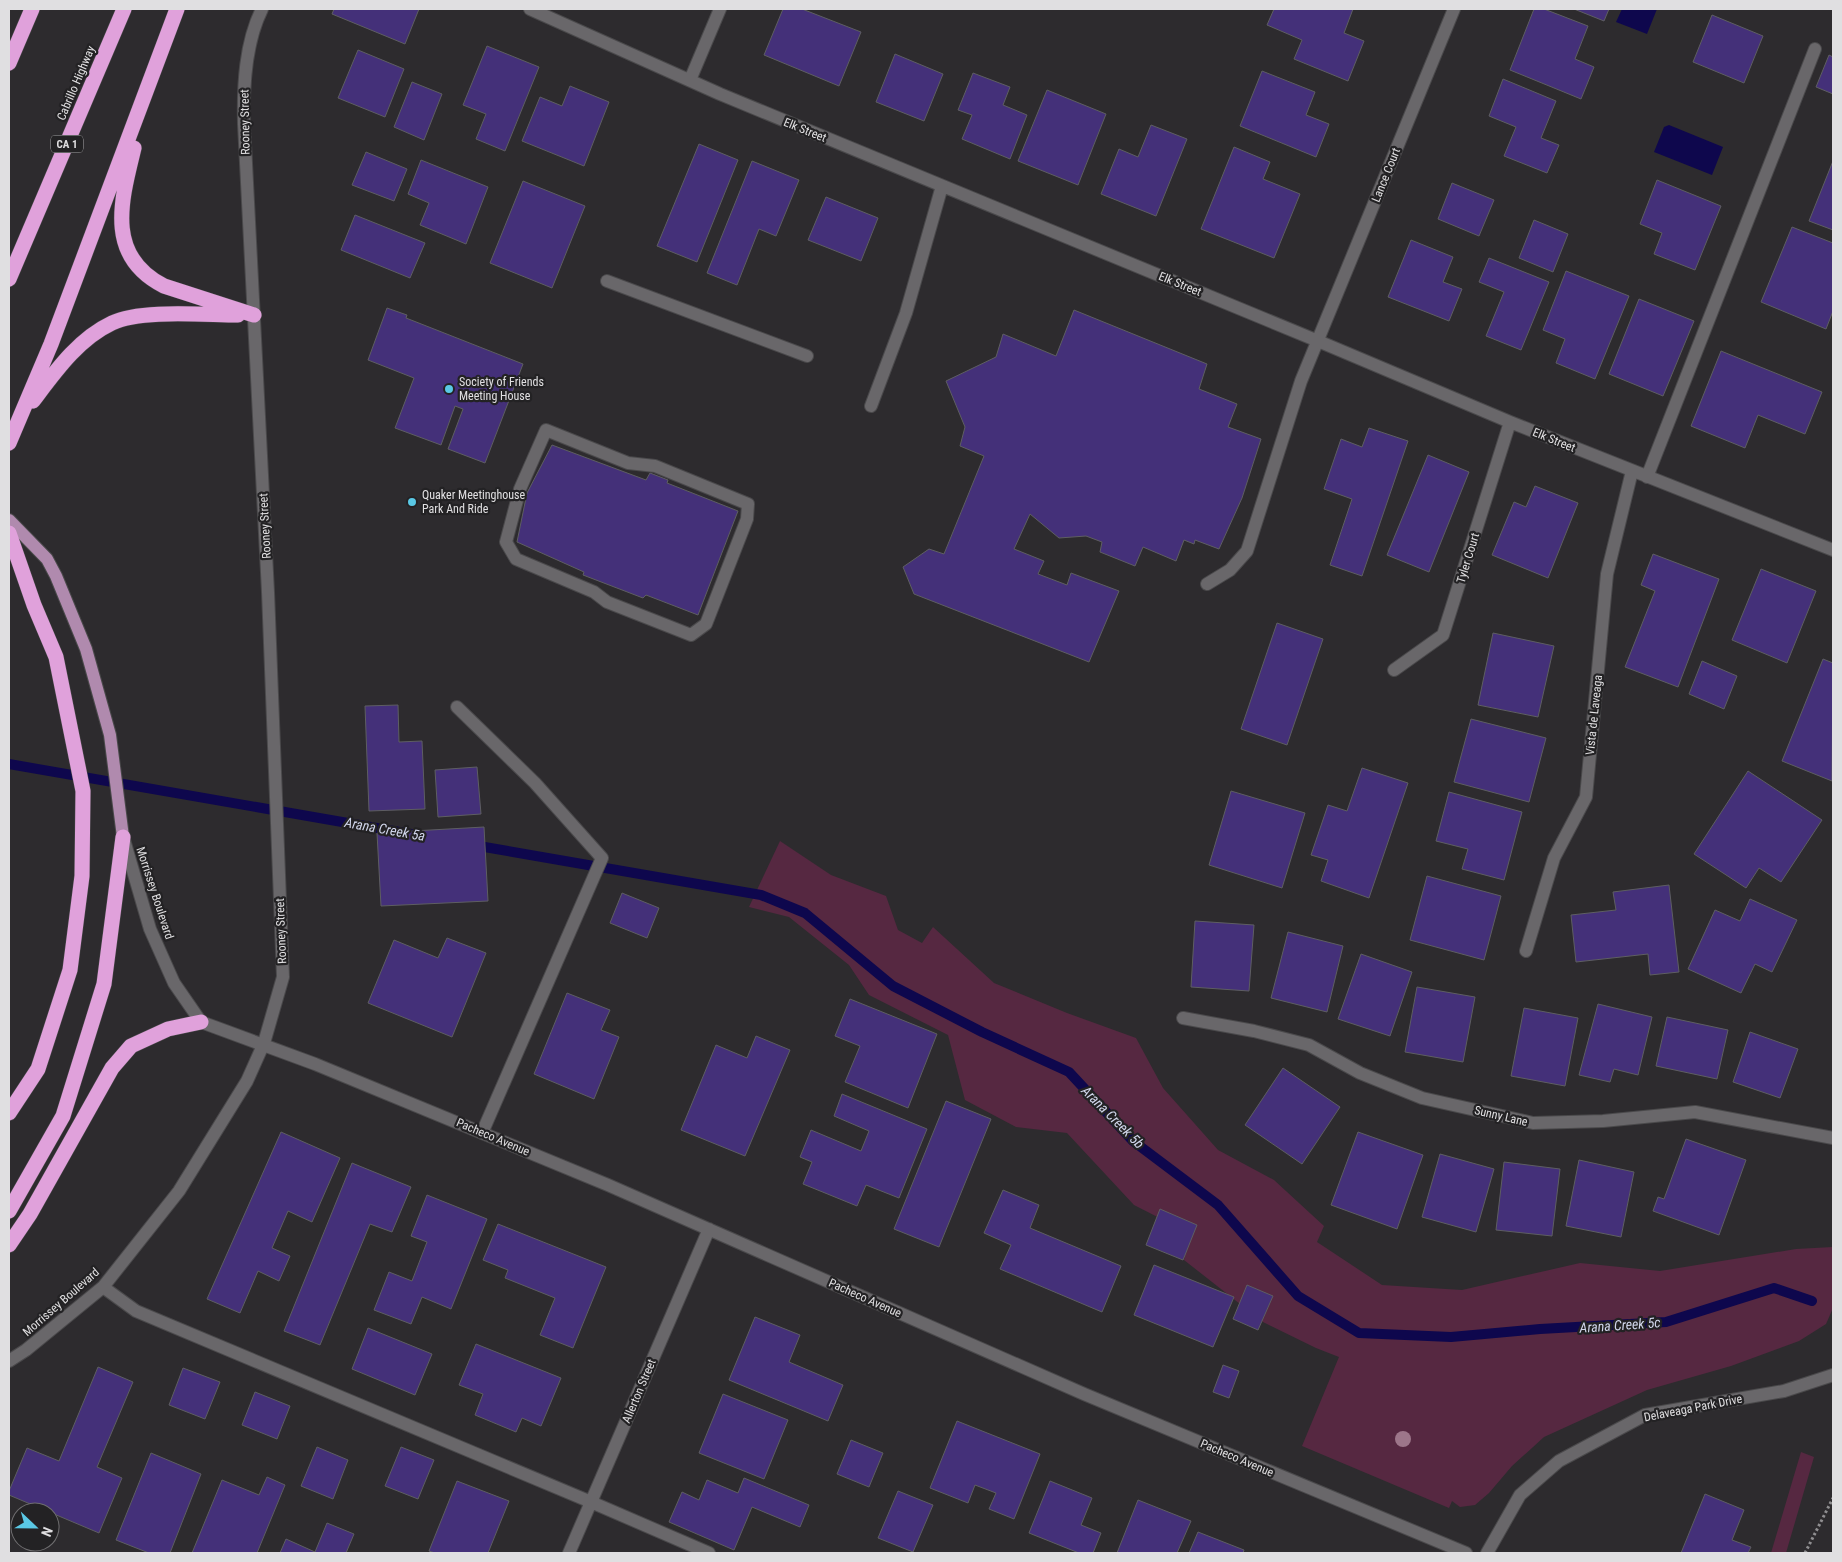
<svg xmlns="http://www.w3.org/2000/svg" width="1842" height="1562" viewBox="0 0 1842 1562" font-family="'Roboto Condensed',sans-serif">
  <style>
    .green { fill: #562841 }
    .water { fill: #0e074d }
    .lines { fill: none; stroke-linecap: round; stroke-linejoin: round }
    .stream { stroke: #0e074d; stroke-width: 10 }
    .building { fill: #443079; stroke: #5e5e62 }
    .minor-casing { stroke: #4a494b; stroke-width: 14 }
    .major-casing { stroke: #4a494b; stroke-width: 14 }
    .highway-casing { stroke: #4a494b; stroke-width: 16 }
    .path { stroke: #8f8e90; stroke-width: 3; stroke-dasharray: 2.5 2.5; stroke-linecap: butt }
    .minor { stroke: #69676a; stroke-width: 12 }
    .major { stroke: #b08aae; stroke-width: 12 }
    .highway { stroke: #e0a1db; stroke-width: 15 }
    .tree { fill: #9d768a }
    .poi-dot { fill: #5ac8e5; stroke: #232224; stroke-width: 2 }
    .labels { text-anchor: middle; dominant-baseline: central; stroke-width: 4.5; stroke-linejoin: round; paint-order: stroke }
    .shield { fill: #232224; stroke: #a7a6a8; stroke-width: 1 }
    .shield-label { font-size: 11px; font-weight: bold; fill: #e0dfe1 }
    .street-label { font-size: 12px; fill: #e0dfe1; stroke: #232224 }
    .poi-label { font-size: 12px; fill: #e0dfe1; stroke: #232224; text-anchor: start }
    .water-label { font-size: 14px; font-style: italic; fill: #d2d7ec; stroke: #232224 }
  </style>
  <rect width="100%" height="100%" fill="#2d2b2e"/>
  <path class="green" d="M780 841 831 875 886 896 898 930 922 943 933 927 994 983 1067 1013 1136 1038 1163 1088 1218 1150 1274 1180 1324 1226 1317 1242 1382 1285 1462 1290 1580 1263 1660 1271 1796 1249 1833 1247V1308L1826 1324 1799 1341 1731 1366 1647 1390 1544 1437 1512 1466 1489 1493 1475 1505 1460 1507 1452 1501 1449 1508 1302 1446 1339 1357 1316 1348 1263 1322 1184 1260 1189 1233 1134 1205 1067 1133 1016 1127 965 1100 948 1035 869 995 849 965 789 917 749 907Z
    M1801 1452 1814 1457 1786 1553H1771Z"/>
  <path class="water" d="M1622 9H1657L1647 34 1616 22Z
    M1669 125 1723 147 1712 175 1654 152 1664 127Z"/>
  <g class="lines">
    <path class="stream" d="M9 764 411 834
      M473 845 761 895 805 913 893 986 982 1032 1069 1072 1133 1141 1218 1205 1298 1296 1359 1333 1451 1337 1540 1329 1666 1322 1774 1288 1812 1301"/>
  </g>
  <path class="building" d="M334 9H419L405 44 332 14Z
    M783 9H802L861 32 839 86 764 55Z
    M1274 9H1353L1344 33 1364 41 1348 81 1294 59 1302 40 1267 25Z
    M1534 9H1544L1588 26 1575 59 1594 67 1581 99 1510 70Z
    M1574 9H1609L1604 21Z
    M1712 15 1763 36 1744 83 1693 62Z
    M487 46 539 67 505 151 476 139 486 114 463 105Z
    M358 50 404 69 385 117 338 98Z
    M895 54 943 74 924 121 876 102Z
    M1829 55 1833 57V94L1816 87Z
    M1262 71 1315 92 1306 115 1329 124 1316 157 1240 126Z
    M973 73 1010 87 1003 105 1027 115 1010 159 962 139 972 115 958 110Z
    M1503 79 1556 101 1541 138 1559 145 1547 173 1504 156 1516 127 1489 116Z
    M412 82 442 94 424 140 394 127Z
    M570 86 609 102 584 166 522 141 540 97 562 106Z
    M1047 90 1106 114 1078 185 1018 161Z
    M1151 125 1187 139 1156 216 1101 194 1119 149 1138 157Z
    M699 144 738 160 697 262 657 246Z
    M1234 147 1270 162 1263 179 1300 194 1274 258 1201 229Z
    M366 152 407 169 394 201 352 185Z
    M421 160 488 187 466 244 420 225 429 203 408 194Z
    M752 161 799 180 776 236 759 229 737 285 707 273Z
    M1833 161V230L1809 221Z
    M1657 180 1721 206 1695 270 1654 254 1662 233 1640 224Z
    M523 181 585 206 552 288 490 263Z
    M1452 183 1494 200 1479 236 1438 219Z
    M826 197 878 218 861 261 808 240Z
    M355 215 425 243 410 278 341 250Z
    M1534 220 1568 234 1553 272 1519 258Z
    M1792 227 1833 243V311L1826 329 1761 302Z
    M1411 240 1453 257 1443 282 1462 289 1449 321 1388 297Z
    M1489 258 1549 282 1521 350 1486 336 1504 292 1479 282Z
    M1566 271 1629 296 1595 379 1556 363 1565 339 1543 330Z
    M1639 299 1694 321 1663 396 1609 374Z
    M387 308 407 315 406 318 523 364 485 463 448 449 463 409 455 406 441 445 395 428 414 378 368 360Z
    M1074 310 1207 364 1199 389 1237 404 1228 427 1261 439 1242 498 1219 549 1195 540 1194 544 1184 540 1176 561 1143 547 1135 566 1100 552 1102 542 1086 536 1059 538 1030 514 1014 549 1044 561 1038 574 1067 585 1071 573 1119 591 1089 662 914 594 903 567 929 549 944 554 984 456 960 446 965 427 946 381 996 357 1003 334 1056 356Z
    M1721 351 1822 392 1805 434 1758 415 1745 448 1691 426Z
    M1369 428 1408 441 1362 576 1330 565 1352 499 1324 489 1341 439 1362 447Z
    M552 445 646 480 650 473 668 480 667 483 738 511 698 615 646 595 643 598 583 575 584 572 517 542 527 493Z
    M1428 455 1469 472 1429 572 1387 555Z
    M1535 486 1578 503 1548 578 1492 555 1514 502 1526 507Z
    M1653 554 1719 579 1678 687 1625 667 1655 591 1641 585Z
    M1761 569 1816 591 1787 663 1732 640Z
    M1277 623 1323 639 1287 745 1241 729Z
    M1493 633 1554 646 1538 717 1478 705Z
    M1823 659 1833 663 1832 781 1782 761Z
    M1702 661 1737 676 1724 709 1689 694Z
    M398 705 399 742 422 741 425 809 369 811 365 706Z
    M1471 719 1546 738 1529 802 1454 782Z
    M477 767 481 814 438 817 435 770Z
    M1362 768 1408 783 1369 898 1321 881 1328 860 1311 855 1328 805 1347 811Z
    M1748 771 1822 820 1781 882 1759 868 1746 888 1694 854Z
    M1231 791 1305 813 1282 888 1209 865Z
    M1449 792 1522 812 1504 880 1462 869 1468 849 1436 841Z
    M484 827 488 901 381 906 377 833Z
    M1427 876 1501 896 1484 960 1410 940Z
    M1669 885 1679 972 1650 975 1648 954 1576 962 1571 915 1616 910 1613 892Z
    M622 893 659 908 647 938 610 923Z
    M1750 899 1797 920 1772 972 1755 964 1741 993 1688 969 1715 910 1740 921Z
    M1195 921 1254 925 1249 991 1191 987Z
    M1288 932 1343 946 1327 1012 1271 998Z
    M447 938 486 953 452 1037 368 1003 394 940 438 958Z
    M1361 954 1412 972 1390 1036 1338 1019Z
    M1417 987 1475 997 1463 1062 1405 1052Z
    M567 993 610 1010 601 1030 619 1037 594 1099 534 1074Z
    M850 999 937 1034 908 1108 845 1082 860 1046 835 1036Z
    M1598 1004 1652 1017 1638 1075 1614 1069 1610 1082 1579 1075Z
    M1524 1008 1578 1018 1565 1086 1511 1076Z
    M1667 1017 1728 1030 1717 1079 1656 1066Z
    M1750 1032 1798 1049 1780 1098 1733 1082Z
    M756 1036 790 1050 745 1156 681 1130 716 1045 747 1058Z
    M1283 1068 1340 1107 1302 1164 1245 1125Z
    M842 1094 927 1129 899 1198 866 1185 857 1206 803 1184 812 1162 800 1157 811 1130 861 1151 869 1131 834 1116Z
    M946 1101 991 1119 939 1247 894 1229Z
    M281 1132 340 1158 312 1222 288 1211 272 1248 290 1256 279 1281 258 1271 240 1313 207 1299Z
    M1358 1132 1423 1155 1397 1229 1331 1205Z
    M1686 1139 1746 1160 1719 1235 1653 1211 1658 1197 1664 1199Z
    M1440 1154 1494 1169 1476 1232 1422 1217Z
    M1579 1160 1634 1172 1621 1237 1566 1226Z
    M1504 1162 1560 1169 1552 1236 1496 1230Z
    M352 1163 411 1187 392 1232 370 1224 320 1345 284 1331Z
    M1003 1190 1039 1205 1030 1228 1121 1266 1102 1312 1000 1269 1011 1245 984 1233Z
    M427 1195 487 1219 451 1309 422 1297 411 1324 374 1310 389 1272 412 1281 427 1242 411 1236Z
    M1160 1209 1197 1225 1183 1260 1146 1245Z
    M498 1224 606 1267 573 1348 540 1335 555 1298 505 1278 508 1270 483 1260Z
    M1154 1265 1234 1297 1213 1347 1134 1315Z
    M1247 1285 1273 1296 1258 1330 1233 1319Z
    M755 1317 800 1335 789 1362 843 1385 828 1421 729 1380Z
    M368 1328 432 1354 415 1395 352 1369Z
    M476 1344 561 1378 541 1426 522 1418 516 1432 475 1415 483 1394 459 1385Z
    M1223 1365 1239 1371 1229 1398 1213 1392Z
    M98 1367 133 1382 97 1467 122 1478 99 1533 9 1495V1491L27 1448 59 1461Z
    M183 1368 220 1382 205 1419 169 1405Z
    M255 1392 290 1406 277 1439 242 1425Z
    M723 1394 788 1420 764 1479 699 1453Z
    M957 1421 1040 1454 1014 1519 989 1509 996 1493 975 1485 968 1503 930 1488Z
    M851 1440 883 1453 869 1487 837 1474Z
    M317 1447 348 1460 333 1499 301 1486Z
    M401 1447 434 1460 418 1499 385 1486Z
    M151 1453 201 1474 170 1553H149L116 1540Z
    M267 1477 285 1485 257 1553H192L222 1480 259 1495Z
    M744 1478 809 1505 800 1527 752 1507 734 1550 669 1522 682 1492 699 1500 707 1480 738 1493Z
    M457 1481 509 1501 488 1553H435L429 1551Z
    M1050 1481 1092 1498 1081 1525 1101 1533 1093 1553H1079L1029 1533Z
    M898 1491 933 1505 913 1552 878 1538Z
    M1705 1494 1744 1510 1732 1540 1751 1547 1748 1553H1681Z
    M1138 1500 1191 1521 1177 1553H1117Z
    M327 1523 354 1534 346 1553H280L286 1539 315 1552Z
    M1198 1532 1244 1550 1243 1553H1189Z"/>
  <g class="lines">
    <defs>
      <path id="minor" d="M530 9 720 94 1318 341 1510 422 1833 550
        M690 80 720 9
        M607 281 807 356
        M871 406 906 313 942 186
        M546 430 628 463 655 466 748 504 747 519 706 624 691 635 607 602 594 592 516 559 506 542 520 489Z
        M1647 477 1815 49
        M1207 584 1230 570 1247 551 1301 381 1454 9
        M1394 670 1443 635 1510 422
        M457 707 535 783 602 858 482 1133
        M124 840 150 929 174 983 201 1022 315 1064 608 1185 1084 1394 1466 1553
        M1526 951 1554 858 1586 797 1607 574 1632 471
        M1183 1018 1254 1031 1309 1045 1360 1073 1422 1098 1533 1123 1603 1121 1695 1112 1833 1138
        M103 1287 136 1311 591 1502 709 1553
        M9 1361 26 1350 103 1287 179 1191 247 1081 264 1043 283 977 268 592 244 124C243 86 245 43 262 9
        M569 1553 709 1229
        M1487 1553 1520 1495 1559 1461 1645 1415 1784 1391 1833 1375"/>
      <path id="major" d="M9 520 47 559 56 576 86 649 110 735 123 837"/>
      <path id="highway" d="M9 63 32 9
        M134 148C121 201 105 256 164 286L254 315
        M9 279 124 9
        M33 401C55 372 78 339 112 323 141 309 205 315 238 315
        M9 443 51 344 177 9
        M9 533 34 605 56 657 83 791 82 876 70 970 38 1069 9 1113
        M9 1211 63 1116 104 984 123 837
        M9 1245 30 1214 112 1068 131 1046 168 1029 201 1022"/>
    </defs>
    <use href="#minor" class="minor-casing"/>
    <use href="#major" class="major-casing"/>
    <use href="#highway" class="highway-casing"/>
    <path class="path" d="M1805 1553 1833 1498"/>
    <use href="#minor" class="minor"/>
    <use href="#major" class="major"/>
    <use href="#highway" class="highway"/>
  </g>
  <circle class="tree" cx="1403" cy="1439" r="8"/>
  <g class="poi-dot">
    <circle cx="449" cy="389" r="5"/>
    <circle cx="412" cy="502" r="5"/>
  </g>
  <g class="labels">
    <rect class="shield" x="51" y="135.5" width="32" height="17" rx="4"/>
    <g class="shield-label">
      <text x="67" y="144">CA 1</text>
    </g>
    <g class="street-label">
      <text transform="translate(76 83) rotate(-67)">Cabrillo Highway</text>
      <text transform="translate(245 122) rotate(-91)">Rooney Street</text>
      <text transform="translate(805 130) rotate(22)">Elk Street</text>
      <text transform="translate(1386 175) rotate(-68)">Lance Court</text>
      <text transform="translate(1180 284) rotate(22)">Elk Street</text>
      <text transform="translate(1554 440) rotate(22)">Elk Street</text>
      <text transform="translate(265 526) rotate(-93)">Rooney Street</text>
      <text transform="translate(1468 558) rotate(-73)">Tyler Court</text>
      <text transform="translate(1594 715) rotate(-84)">Vista de Laveaga</text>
      <text transform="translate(155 893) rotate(72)">Morrissey Boulevard</text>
      <text transform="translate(281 931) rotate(-92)">Rooney Street</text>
      <text transform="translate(1501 1116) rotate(13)">Sunny Lane</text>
      <text transform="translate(493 1137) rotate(23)">Pacheco Avenue</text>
      <text transform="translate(865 1298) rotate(24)">Pacheco Avenue</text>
      <text transform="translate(61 1302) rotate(-41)">Morrissey Boulevard</text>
      <text transform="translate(639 1391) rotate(-67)">Allerton Street</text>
      <text transform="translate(1693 1408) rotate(-11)">Delaveaga Park Drive</text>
      <text transform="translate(1237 1458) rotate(23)">Pacheco Avenue</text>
    </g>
    <g class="poi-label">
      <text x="459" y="382">Society of Friends<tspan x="459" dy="14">Meeting House</tspan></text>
      <text x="422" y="495">Quaker Meetinghouse<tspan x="422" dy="14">Park And Ride</tspan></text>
    </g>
    <g class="water-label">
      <text transform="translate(385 829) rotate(10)">Arana Creek 5a</text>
      <text transform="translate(1113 1117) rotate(45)">Arana Creek 5b</text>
      <text transform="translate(1620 1325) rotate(-4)">Arana Creek 5c</text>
    </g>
  </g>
  <rect width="1842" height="1562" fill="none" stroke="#e0dfe1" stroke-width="20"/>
  <g transform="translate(35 1527) rotate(112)"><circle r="24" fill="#232224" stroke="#6f6e70"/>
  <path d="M0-4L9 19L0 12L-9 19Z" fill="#5ac8e5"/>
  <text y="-8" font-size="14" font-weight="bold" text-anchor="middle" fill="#e0dfe1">N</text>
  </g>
</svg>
